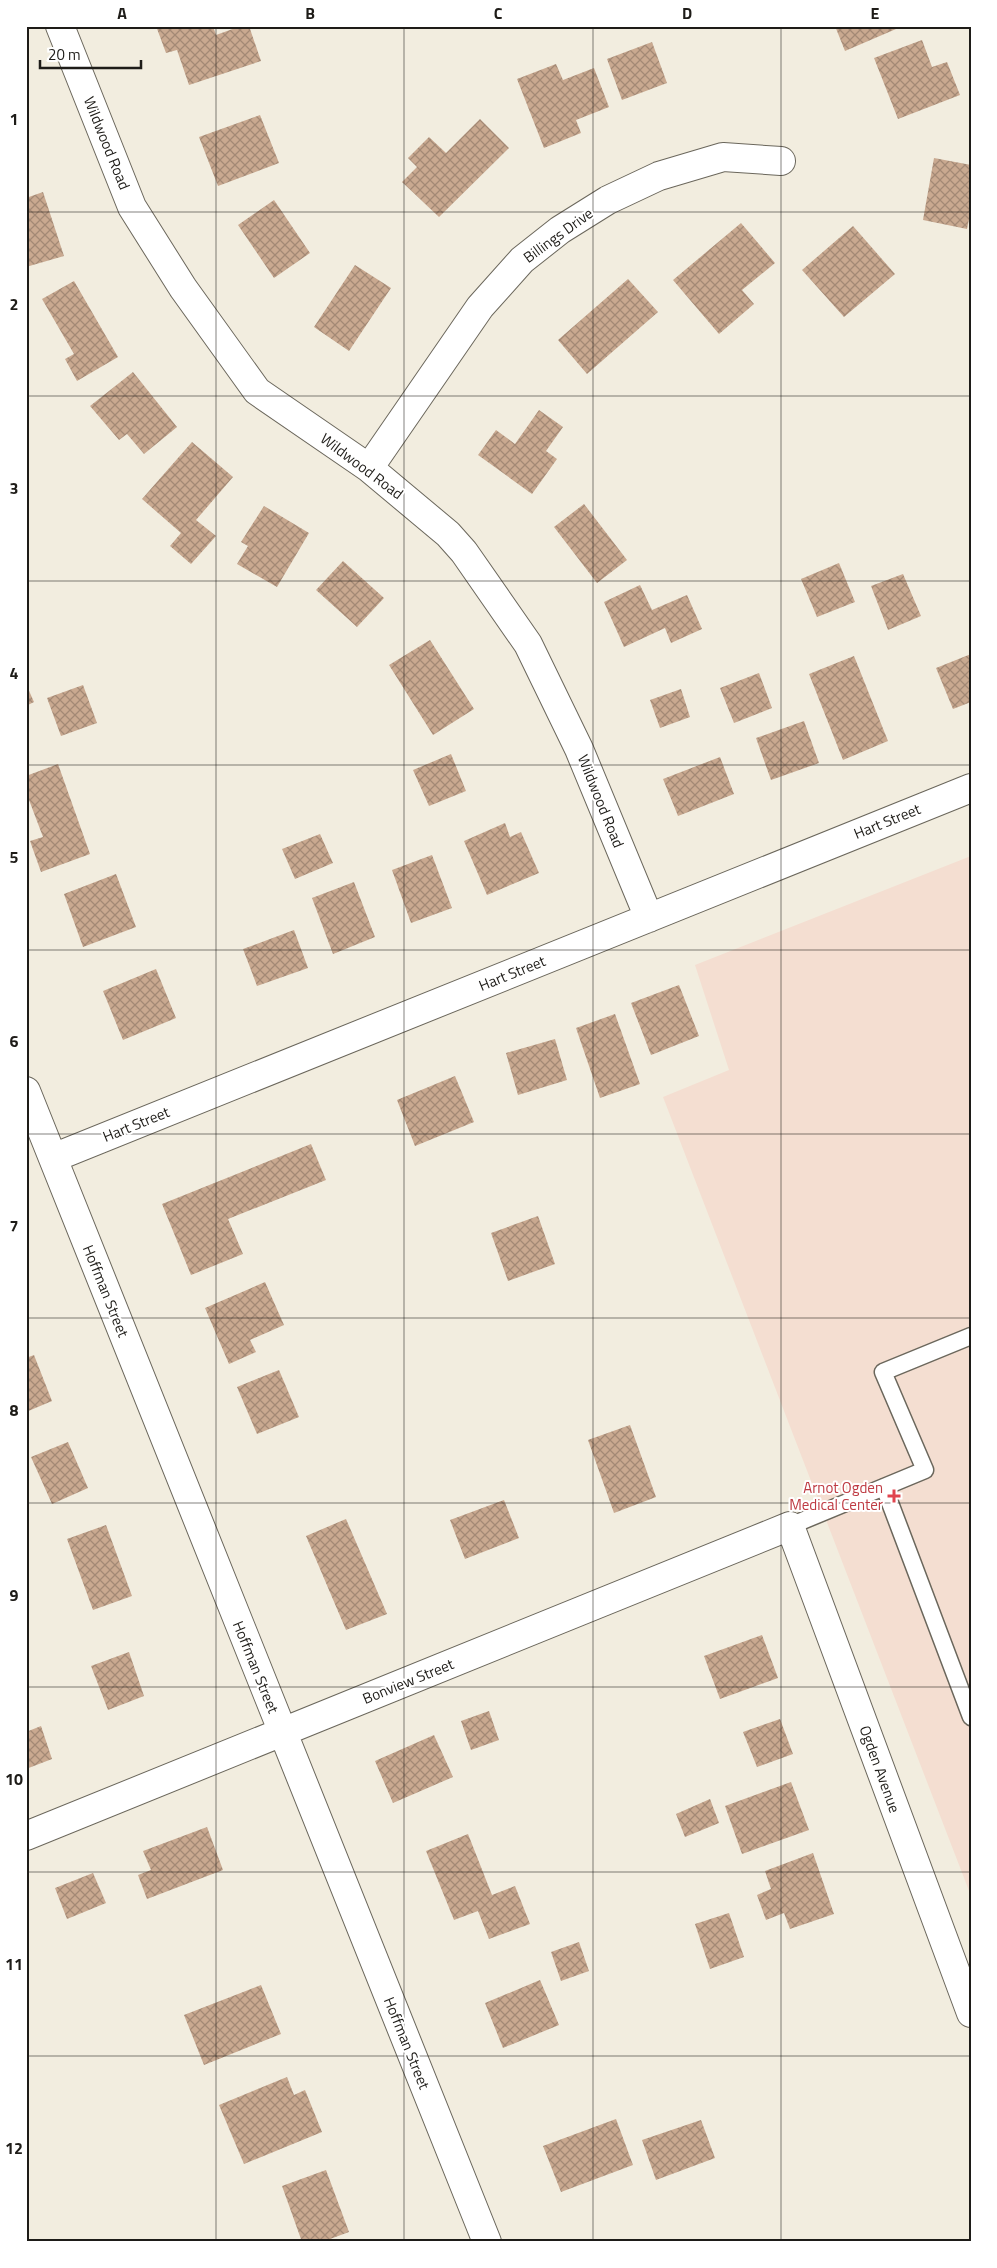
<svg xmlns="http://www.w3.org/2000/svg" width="997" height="2268" viewBox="0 0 997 2268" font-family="'Titillium Web',sans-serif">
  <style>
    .medical { fill: #f4ded1 }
    .building { fill: url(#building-cross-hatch) }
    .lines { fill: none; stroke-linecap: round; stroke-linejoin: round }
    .service-casing { stroke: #6b675c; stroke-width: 19 }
    .minor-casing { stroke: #6b675c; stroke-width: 30 }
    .service { stroke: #fff; stroke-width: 16 }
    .minor { stroke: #fff; stroke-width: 28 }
    .grid { fill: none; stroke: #1e1c18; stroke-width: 1; stroke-opacity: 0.55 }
    .health-dot { fill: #e0444e; stroke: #fff; stroke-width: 2 }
    .labels { text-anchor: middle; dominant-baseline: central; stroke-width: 4; stroke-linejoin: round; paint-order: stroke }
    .street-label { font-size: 15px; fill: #1e1c18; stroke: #fff }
    .health-label { font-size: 15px; fill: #be3a42; stroke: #fff; text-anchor: end }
    .neatline { fill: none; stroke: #1e1c18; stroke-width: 2 }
    .grid-label { font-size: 16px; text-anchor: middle; font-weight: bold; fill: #1e1c18 }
  </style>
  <defs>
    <pattern id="building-cross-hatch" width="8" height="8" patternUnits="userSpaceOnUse" patternTransform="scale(1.25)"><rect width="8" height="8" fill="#c9a990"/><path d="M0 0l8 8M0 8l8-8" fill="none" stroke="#a38975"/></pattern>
  </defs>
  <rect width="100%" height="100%" fill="#f2eddf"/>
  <path class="medical" d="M971 856V1896L663 1097 729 1070 695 965Z"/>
  <path class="building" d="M156 26H213L216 35 241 26H249L261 61 189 85 177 50 166 53Z
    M835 26H903L845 51Z
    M922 40 932 67 947 62 960 95 898 119 874 58Z
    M652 42 667 83 622 100 607 59Z
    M556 64 563 80 594 68 609 107 576 120 581 133 544 148 517 79Z
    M260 115 279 163 218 186 199 137Z
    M480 119 509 148 439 217 402 182 417 167 408 158 429 137 446 153Z
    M934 158 971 165V210L967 229 923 220Z
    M43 192 64 256 26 267V198Z
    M274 200 310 253 274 278 238 225Z
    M741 223 775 263 742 290 754 304 719 334 673 280Z
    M853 226 895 274 844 317 802 270Z
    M355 265 391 288 349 351 314 327Z
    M628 279 658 312 587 374 558 340Z
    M74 281 118 357 77 381 65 359 74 354 42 299Z
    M133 372 177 427 144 454 127 434 119 440 90 406Z
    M539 410 563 427 546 451 557 459 532 494 478 455 496 430 515 444Z
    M192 442 233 477 196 520 216 536 191 564 170 546 181 533 142 499Z
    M584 504 627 560 597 583 554 527Z
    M264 506 309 533 277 587 237 564 248 546 241 542Z
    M343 561 384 598 357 627 316 590Z
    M839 563 855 602 817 617 801 579Z
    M903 574 921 616 888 630 871 586Z
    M640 585 652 610 687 595 702 629 671 643 665 628 624 647 604 602Z
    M430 640 474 709 433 735 389 665Z
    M971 654V702L953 709 936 668Z
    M854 656 888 741 843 760 809 674Z
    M759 673 772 708 734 723 720 688Z
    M26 684 34 702 26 706Z
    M83 685 97 723 61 736 47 698Z
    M681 689 690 717 660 728 650 700Z
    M804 721 819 763 771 780 756 738Z
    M451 754 466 791 429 806 413 770Z
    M720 757 734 794 678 816 663 779Z
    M58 764 90 854 41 872 30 841 43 837 26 792V776Z
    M505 823 510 837 521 832 539 873 487 895 464 841Z
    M320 834 333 863 295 879 282 849Z
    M432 855 452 908 411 923 392 870Z
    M116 874 136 927 83 947 64 894Z
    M354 882 375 937 333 954 312 898Z
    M294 930 308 968 257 986 243 949Z
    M156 969 176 1018 123 1040 103 991Z
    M679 985 699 1036 651 1055 631 1003Z
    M615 1014 640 1084 600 1098 576 1028Z
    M555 1039 567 1080 518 1095 506 1053Z
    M455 1076 474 1122 415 1146 397 1100Z
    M311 1144 326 1180 228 1219 243 1254 191 1275 162 1204Z
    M538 1216 555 1264 508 1281 491 1233Z
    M265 1282 284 1325 250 1340 256 1352 229 1364 205 1308Z
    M34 1355 52 1401 26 1412V1358Z
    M279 1370 299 1417 257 1434 237 1387Z
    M630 1425 656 1497 614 1513 588 1440Z
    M68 1442 88 1488 52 1504 31 1457Z
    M504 1500 519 1538 465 1559 450 1520Z
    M346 1519 387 1614 346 1630 306 1536Z
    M106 1525 132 1596 93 1610 67 1539Z
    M762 1635 778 1678 720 1699 704 1656Z
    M129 1652 144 1696 108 1710 91 1666Z
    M489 1711 499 1740 471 1750 461 1721Z
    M780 1719 793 1754 757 1767 743 1732Z
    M41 1726 52 1759 26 1769V1732Z
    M434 1735 453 1777 393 1803 375 1761Z
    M791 1782 809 1830 742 1854 725 1806Z
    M710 1799 719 1823 685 1837 676 1814Z
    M207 1827 223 1870 147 1899 138 1875 151 1870 143 1851Z
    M468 1834 492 1895 515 1886 530 1924 489 1939 478 1911 454 1920 426 1851Z
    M813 1853 834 1914 790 1929 784 1913 766 1920 757 1895 771 1889 765 1871Z
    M93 1873 106 1903 67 1919 55 1888Z
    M729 1913 744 1957 710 1969 695 1924Z
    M579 1942 589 1971 561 1981 551 1952Z
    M540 1980 559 2025 503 2048 485 2003Z
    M261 1985 281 2034 204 2065 184 2015Z
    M287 2077 294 2095 305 2090 322 2132 244 2164 219 2105Z
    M616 2119 633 2165 561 2192 543 2146Z
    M701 2120 715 2158 656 2180 642 2140Z
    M326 2170 349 2232 322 2242H302L282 2186Z"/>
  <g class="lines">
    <defs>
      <path id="service" d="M884 1487 971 1717
        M790 1526 925 1470 883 1372 971 1336"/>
      <path id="minor" d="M60 26 132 207 183 288 257 391 369 468 448 534 464 552 528 644 579 749 649 918
        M369 468 480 307 522 260 560 230 608 200 659 176 723 157 781 161
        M26 1091 487 2242
        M53 1158 971 788
        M26 1836 790 1526 971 2013"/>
    </defs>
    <use href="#service" class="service-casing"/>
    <use href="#minor" class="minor-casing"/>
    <use href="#service" class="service"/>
    <use href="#minor" class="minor"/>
  </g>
  <path class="grid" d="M216 26V2242M404 26V2242M593 26V2242M781 26V2242M26 212H971M26 396H971M26 581H971M26 765H971M26 950H971M26 1134H971M26 1318H971M26 1503H971M26 1687H971M26 1872H971M26 2056H971"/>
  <path class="health-dot" d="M891.5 1488.5h5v5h5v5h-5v5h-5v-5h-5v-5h5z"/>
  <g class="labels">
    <g class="street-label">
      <text transform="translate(107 143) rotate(68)">Wildwood Road</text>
      <text transform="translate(558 235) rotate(-36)">Billings Drive</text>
      <text transform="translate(362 466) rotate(37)">Wildwood Road</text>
      <text transform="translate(601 801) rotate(68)">Wildwood Road</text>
      <text transform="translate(887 821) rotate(-22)">Hart Street</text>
      <text transform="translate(512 973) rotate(-22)">Hart Street</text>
      <text transform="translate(136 1124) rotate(-22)">Hart Street</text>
      <text transform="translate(106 1291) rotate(68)">Hoffman Street</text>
      <text transform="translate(256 1667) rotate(68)">Hoffman Street</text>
      <text transform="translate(408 1681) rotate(-22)">Bonview Street</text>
      <text transform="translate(880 1769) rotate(70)">Ogden Avenue</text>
      <text transform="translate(407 2043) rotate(68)">Hoffman Street</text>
    </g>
    <g class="health-label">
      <text x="883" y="1487">Arnot Ogden<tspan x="883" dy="17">Medical Center</tspan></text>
    </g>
  </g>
  <rect width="997" height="2268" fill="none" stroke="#ffffff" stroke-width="55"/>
  <path d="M40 60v8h101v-8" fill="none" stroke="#1e1c18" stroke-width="2.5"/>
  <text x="48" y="60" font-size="15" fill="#1e1c18" stroke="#ffffff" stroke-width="4" paint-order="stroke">20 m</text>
  <rect x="28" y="28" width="942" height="2212" class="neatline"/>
  <g class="grid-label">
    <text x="122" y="19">A</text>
    <text x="310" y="19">B</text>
    <text x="498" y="19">C</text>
    <text x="687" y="19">D</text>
    <text x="875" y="19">E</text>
    <text x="14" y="125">1</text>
    <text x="14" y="310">2</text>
    <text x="14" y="494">3</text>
    <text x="14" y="679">4</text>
    <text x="14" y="863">5</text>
    <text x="14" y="1047">6</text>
    <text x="14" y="1232">7</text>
    <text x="14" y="1416">8</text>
    <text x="14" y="1601">9</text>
    <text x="14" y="1785">10</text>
    <text x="14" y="1970">11</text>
    <text x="14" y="2154">12</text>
  </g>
</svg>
